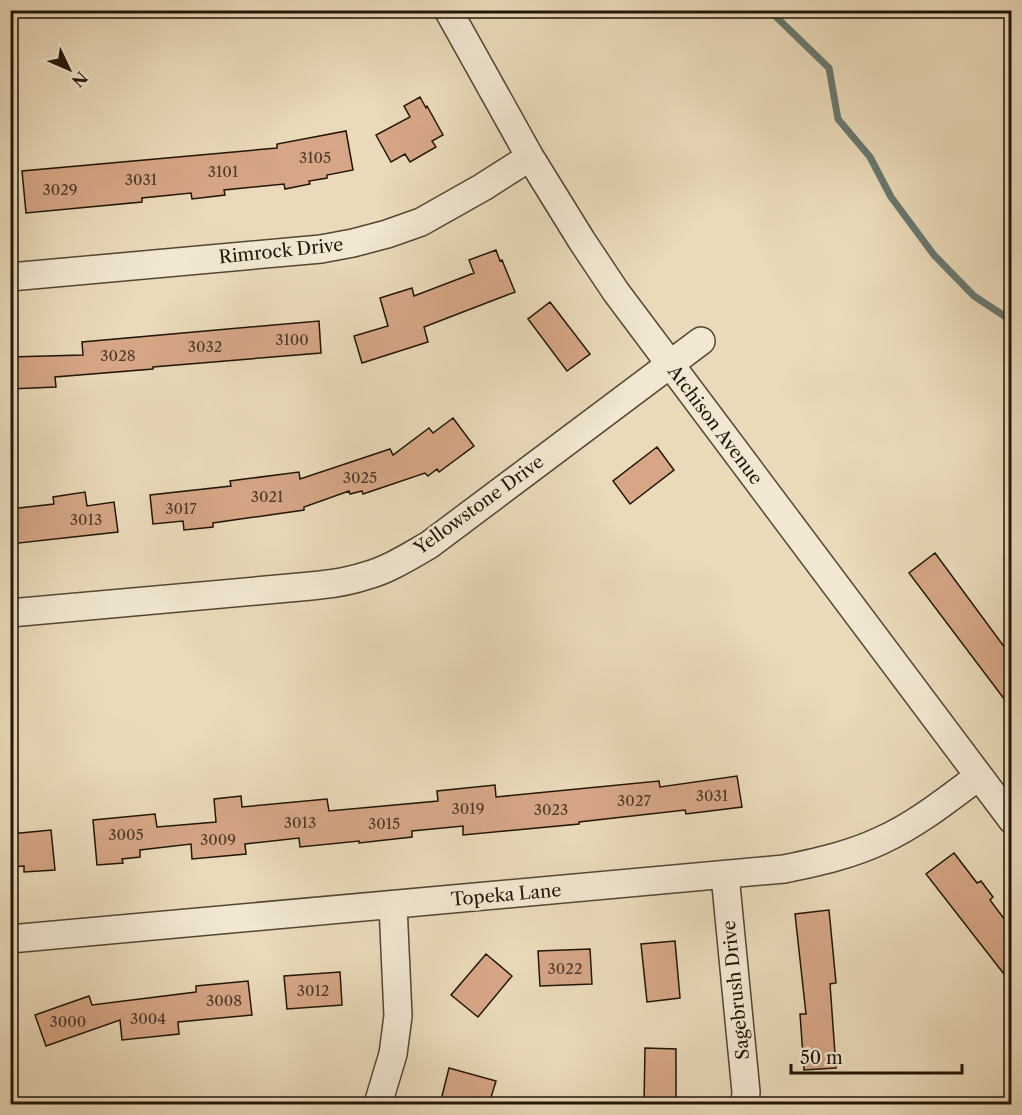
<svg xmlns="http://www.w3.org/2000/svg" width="1022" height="1115" viewBox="0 0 1022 1115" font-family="'Libre Caslon Text',serif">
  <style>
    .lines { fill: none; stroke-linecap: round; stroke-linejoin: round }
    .stream { stroke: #68786f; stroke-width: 7 }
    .building { fill: #d6a686; stroke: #211608; stroke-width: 1.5 }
    .street-casing { stroke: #534734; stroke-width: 30 }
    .street { stroke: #f1e7d2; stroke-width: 27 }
    .labels { text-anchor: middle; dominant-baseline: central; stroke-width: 5; stroke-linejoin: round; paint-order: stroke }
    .number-label { font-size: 15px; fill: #4e3a28 }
    .street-label { font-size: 18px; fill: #211608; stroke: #f1e7d2 }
  </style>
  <rect width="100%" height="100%" fill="#eadab9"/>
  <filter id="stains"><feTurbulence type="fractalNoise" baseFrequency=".00333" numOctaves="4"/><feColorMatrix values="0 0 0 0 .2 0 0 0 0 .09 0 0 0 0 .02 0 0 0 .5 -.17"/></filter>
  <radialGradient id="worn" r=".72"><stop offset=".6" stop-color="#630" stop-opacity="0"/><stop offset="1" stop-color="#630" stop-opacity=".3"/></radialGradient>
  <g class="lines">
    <path class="stream" d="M769 10 829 68 838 119 870 157 891 197 934 255 974 296 1012 321"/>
  </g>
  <path class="building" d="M420 97 426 108 427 106 443 135 432 141 436 147 410 162 405 154 391 162 376 135 410 117 404 106Z
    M346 131 353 170 327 175V178L309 181 310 184 285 189 284 184 224 190 225 195 192 199 191 193 142 198V202L26 213 22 171 277 148V144Z
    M496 250 500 261 502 260 515 292 424 327 428 342 362 363 354 336 388 326 380 298 412 288 414 296 474 273 469 260Z
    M550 302 590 354 567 371 528 319Z
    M319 321 321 353 153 367V369L55 377 56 387 10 389V357L83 355 82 342Z
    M453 418 474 446 439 472 437 469 428 476 425 473 363 494 362 491 350 494 349 491 304 507V510L213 523V527L184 530 183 521 153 524 150 495 231 486 230 481 299 472 300 479 390 449 393 455 429 428 433 433Z
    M657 447 674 470 630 504 613 481Z
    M85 492 87 506 114 502 118 532 10 544V509L54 504 53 497Z
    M935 553 1011 656V708L909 573Z
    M737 776 742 807 686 814 685 810 579 822V824L463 835V826L412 831V837L359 843V841L300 847 299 838 245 844 246 854 192 859 191 844 140 850V857L122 859 123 863 97 865 93 820 155 814 157 827 216 822 214 799 241 796 242 807 327 799 329 811 438 801 437 791 495 785 496 797 659 781 660 787Z
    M51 830 55 870 24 872V866L10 867V834Z
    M954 853 977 883 981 881 993 897 990 900 1011 928V983L926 874Z
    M829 910 836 983 830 984 836 1068 804 1070 800 1014H806L795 914Z
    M675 941 680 998 647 1002 641 944Z
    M590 949 592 984 540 986 538 951Z
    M486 954 512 976 478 1017 451 995Z
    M340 972 342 1005 287 1009 284 976Z
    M248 981 252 1015 178 1022 179 1034 122 1040 120 1020 46 1046 35 1015 89 996 92 1005 196 992V986Z
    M645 1048 676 1049V1104H644Z
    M449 1068 496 1081 489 1104H457L441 1100Z"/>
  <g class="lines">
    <defs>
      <path id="street" d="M448 10 530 157 582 241 616 292 1012 820
        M10 277 321 249 353 243 387 234 421 222 483 187 530 157
        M10 613 300 587C322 585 344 583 365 576 388 570 408 557 429 545L701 341
        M725 875 746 1092 745 1104
        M10 939 784 869C817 862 851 855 882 840 917 824 948 799 979 776
        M378 1104 393 1054 398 1016 393 905"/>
    </defs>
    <use href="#street" class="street-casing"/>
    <use href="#street" class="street"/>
  </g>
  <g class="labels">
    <g class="number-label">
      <text x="315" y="157">3105</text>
      <text x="223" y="171">3101</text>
      <text x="141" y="179">3031</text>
      <text x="60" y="189">3029</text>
      <text x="292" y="339">3100</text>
      <text x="205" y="346">3032</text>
      <text x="118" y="355">3028</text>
      <text x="360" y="477">3025</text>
      <text x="267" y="496">3021</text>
      <text x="181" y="508">3017</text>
      <text x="86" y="519">3013</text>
      <text x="712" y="795">3031</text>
      <text x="634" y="800">3027</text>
      <text x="468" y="808">3019</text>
      <text x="551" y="809">3023</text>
      <text x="300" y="822">3013</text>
      <text x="384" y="823">3015</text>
      <text x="126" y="834">3005</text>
      <text x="218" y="839">3009</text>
      <text x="565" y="968">3022</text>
      <text x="313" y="990">3012</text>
      <text x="224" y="1000">3008</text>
      <text x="148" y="1018">3004</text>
      <text x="68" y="1021">3000</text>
    </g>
    <g class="street-label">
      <text transform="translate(281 251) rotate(-6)">Rimrock Drive</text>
      <text transform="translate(715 425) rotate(53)">Atchison Avenue</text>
      <text transform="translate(479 505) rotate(-36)">Yellowstone Drive</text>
      <text transform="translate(506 895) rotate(-5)">Topeka Lane</text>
      <text transform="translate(736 990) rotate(-96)">Sagebrush Drive</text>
    </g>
  </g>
  <rect width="1022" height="1115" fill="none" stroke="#eadab9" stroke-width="36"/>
  <rect x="12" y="12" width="998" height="1091" fill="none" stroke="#211608" stroke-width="3"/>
  <rect x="18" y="18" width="986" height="1079" fill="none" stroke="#211608" stroke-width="1.5"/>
  <g transform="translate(69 69) rotate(134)" stroke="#f1e7d2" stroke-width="4.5" paint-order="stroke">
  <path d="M0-4.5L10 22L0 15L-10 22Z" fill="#211608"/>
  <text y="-9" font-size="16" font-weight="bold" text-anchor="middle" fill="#211608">N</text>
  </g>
  <path d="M791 1064v9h171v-9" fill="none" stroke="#211608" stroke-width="3"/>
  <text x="800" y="1064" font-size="18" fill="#211608" stroke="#f1e7d2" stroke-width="4.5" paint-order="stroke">50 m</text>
  <rect width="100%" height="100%" filter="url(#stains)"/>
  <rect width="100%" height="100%" fill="url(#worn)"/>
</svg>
